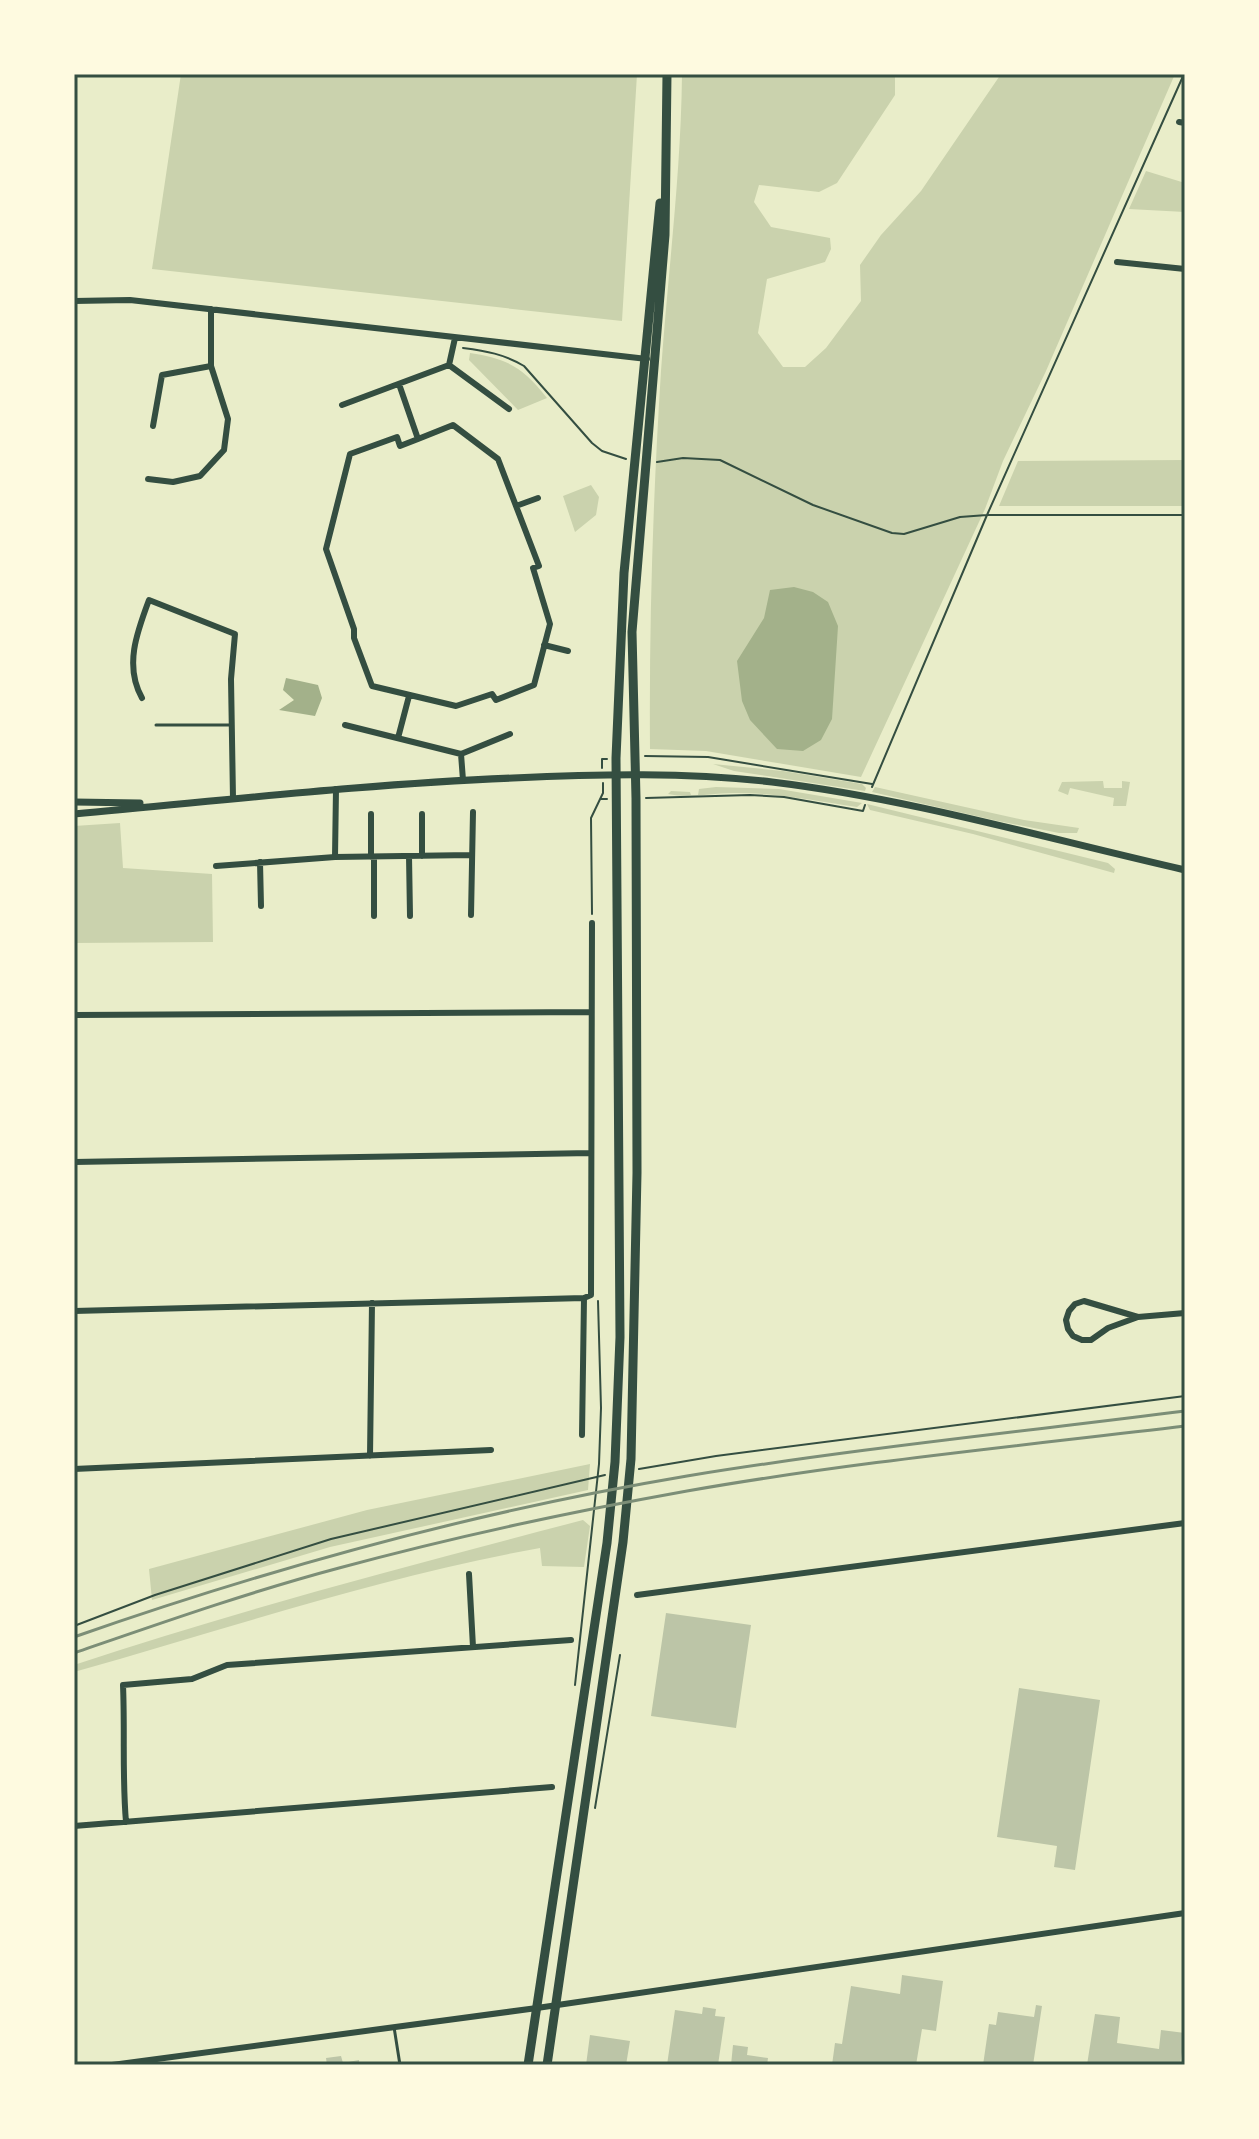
<svg xmlns="http://www.w3.org/2000/svg" width="1259" height="2139" viewBox="0 0 1259 2139" font-family="'Playfair Display',serif">
  <style>
    .green { fill: #cad2ad }
    .water { fill: #a3b18a }
    .building { fill: #bcc5a7 }
    .lines { fill: none; stroke-linecap: round; stroke-linejoin: round }
    .path { stroke: #344e41; stroke-width: 2 }
    .service { stroke: #344e41; stroke-width: 3 }
    .minor { stroke: #344e41; stroke-width: 6 }
    .tertiary { stroke: #344e41; stroke-width: 7 }
    .primary { stroke: #344e41; stroke-width: 9 }
    .rail { stroke: #7c8e77; stroke-width: 3 }
    .neatline { fill: none; stroke: #344e41; stroke-width: 3 }
  </style>
  <rect width="100%" height="100%" fill="#e9edc9"/>
  <path class="green" d="M181 74H637L622 321 152 269Z
    M682 74H895V95L837 183 819 192 759 185 754 202 771 227 830 238 831 249 825 262 767 279 758 333 783 367H805L826 348 861 301 860 265 881 235 921 191 1001 74H1175L1046 371 1003 461 985 509 861 777 706 751 650 749C649 623 653 497 661 371 668 272 681 174 682 74Z
    M1146 171 1185 183V212L1129 209Z
    M470 353C508 359 523 367 547 398L518 410 469 360Z
    M1185 460V506H999L1018 461Z
    M591 485 599 497 596 515 575 532 563 496Z
    M713 764 783 771 862 784 866 788 865 791 734 771Z
    M1103 781 1104 788H1122V781L1130 782 1126 806H1113L1114 798 1070 788 1068 795 1058 791 1062 782Z
    M716 787 779 789 862 803 857 807C817 801 778 793 737 793 714 792 691 799 668 794L671 791 690 792 691 795H698L699 789Z
    M875 787 1024 820 1079 828 1077 833H1059L998 821 872 792Z
    M867 804 1108 863 1115 869 1114 873 973 834 870 810Z
    M120 823 123 868 212 874 213 942 74 943V826Z
    M590 1464 588 1490 330 1547 152 1600 149 1569 367 1510Z
    M583 1520 590 1526 584 1567 542 1566 540 1548C380 1577 230 1628 74 1672V1665C242 1609 412 1565 583 1520Z"/>
  <path class="water" d="M794 587 813 592 828 602 838 626 832 719 821 740 803 751 777 749 750 720 742 701 737 661 764 618 770 590Z
    M286 678 318 685 322 698 315 716 279 710 294 700 283 690Z"/>
  <path class="building" d="M666 1613 751 1625 736 1728 651 1716Z
    M1019 1688 1100 1700 1075 1870 1054 1867 1057 1846 997 1837Z
    M902 1975 943 1981 936 2031 922 2029 916 2065H832L835 2043 842 2044 851 1986 900 1994Z
    M1036 2005 1042 2006 1033 2065H983L989 2024 996 2025 998 2012 1034 2017Z
    M703 2007 716 2009 715 2016 725 2017 718 2065H667L675 2010 702 2014Z
    M1095 2014 1120 2017 1117 2043 1159 2049 1161 2030 1185 2033 1180 2065H1087Z
    M590 2035 630 2041 626 2065H586Z
    M733 2045 748 2047 747 2055 768 2058 767 2065H731Z
    M341 2056 343 2063 359 2060V2065H327L326 2058Z"/>
  <g class="lines">
    <path class="path" d="M463 348C486 351 504 354 524 366L592 443 602 451 626 459
      M657 462 683 458 720 460 813 505 892 533 904 534 960 517 987 515H1185
      M645 756 708 757 872 784
      M602 768V759H607
      M872 787 987 515 1184 74
      M646 798 750 795 784 797 863 811 865 805
      M600 799H607
      M592 914 591 818 603 793V783
      M639 1469 716 1456 1185 1396
      M74 1626 155 1595 331 1539 605 1475
      M575 1685 599 1464 601 1408 598 1301
      M595 1808 620 1655"/>
    <path class="service" d="M156 725H231
      M394 2027 400 2065"/>
    <path class="minor" d="M1179 122 1185 123
      M1117 262 1185 269
      M74 301 130 300 647 359
      M449 365 455 338
      M399 384 418 439 400 446 397 437 350 454 326 549 354 629V638L372 686 456 706 492 694 496 700 534 685 550 624 533 568 539 566 498 459 453 425 418 439
      M342 405 449 365 509 409
      M153 426 162 375 211 366
      M148 479 173 482 200 476 224 450 228 419 211 366V309
      M516 506 538 498
      M544 645 568 651
      M142 698C124 666 137 632 149 600L235 634 231 679 233 798
      M345 725 461 754 510 734
      M398 738 409 696
      M461 754 463 780
      M371 814V857
      M409 856 410 916
      M422 856V814
      M335 857 336 789
      M374 857V916
      M260 862 261 906
      M216 866 335 857 472 855
      M471 915 473 812
      M74 1015 591 1012
      M74 1162 591 1153
      M74 1311 584 1298 591 1295 592 923
      M1138 1317 1084 1301 1075 1304 1069 1311 1066 1320 1068 1329 1073 1336 1082 1340H1091L1108 1328 1138 1317 1185 1313
      M582 1435 584 1298
      M370 1456 372 1303
      M74 1469 491 1450
      M469 1574 473 1647
      M637 1595 1185 1523
      M126 1822C122 1776 125 1731 123 1685L192 1679 227 1665 571 1640
      M74 1826 552 1787
      M112 2065 537 2008 1185 1913"/>
    <path class="tertiary" d="M74 802 140 803
      M74 814C220 801 366 784 513 778 599 774 687 772 772 782 912 799 1048 839 1185 870"/>
    <path class="primary" d="M528 2065 607 1543 615 1462 620 1337 616 758 624 573 660 203
      M547 2065 623 1542 631 1459 637 1173 636 798 632 632 665 235 667 74"/>
    <path class="rail" d="M74 1637C274 1567 479 1511 687 1476 852 1449 1019 1432 1185 1411
      M74 1653C161 1623 249 1592 339 1568 453 1537 570 1512 687 1491 852 1462 1019 1446 1185 1426"/>
  </g>
  <rect width="1259" height="2139" fill="none" stroke="#fefae0" stroke-width="152"/>
  <rect x="76" y="76" width="1107" height="1987" class="neatline"/>
</svg>
